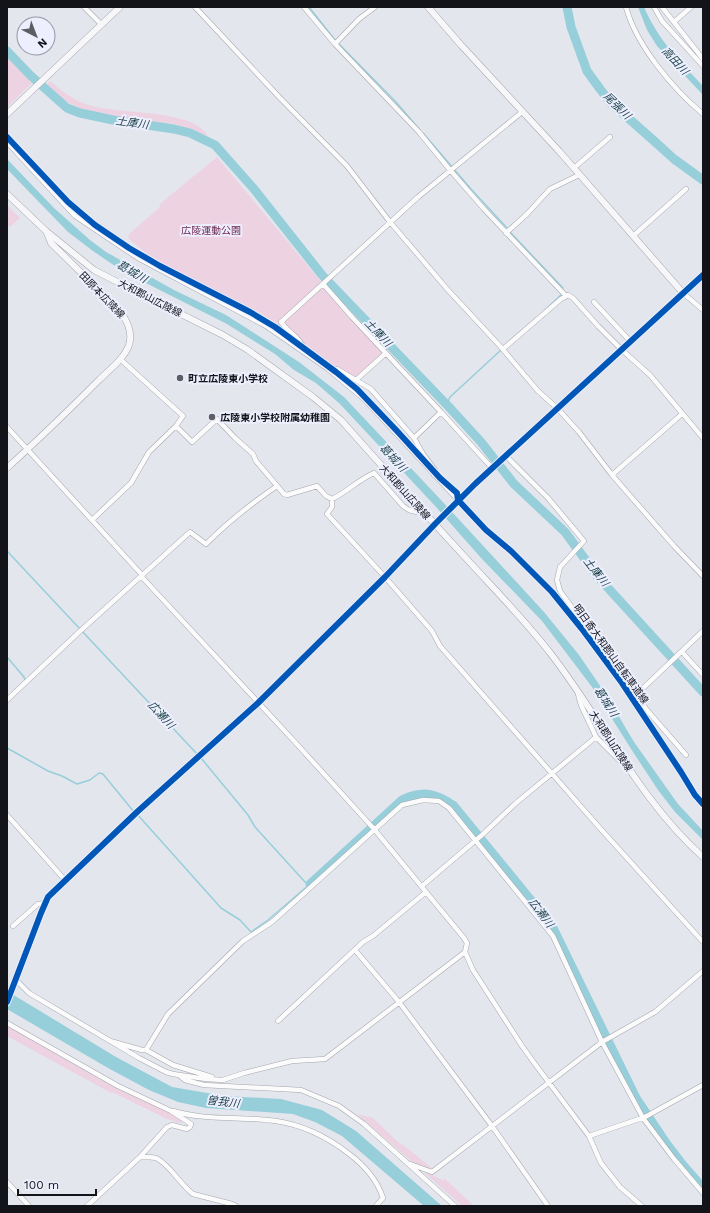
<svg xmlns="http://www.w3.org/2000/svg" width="710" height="1213" viewBox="0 0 710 1213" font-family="'Work Sans','Noto Sans JP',sans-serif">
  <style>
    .green { fill: #edd2e2 }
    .water { fill: #96ceda }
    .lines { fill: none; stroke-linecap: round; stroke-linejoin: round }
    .stream { stroke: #96ceda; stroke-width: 1.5 }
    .river { stroke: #96ceda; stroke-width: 9 }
    .street-casing { stroke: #a4a5ab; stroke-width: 5.5 }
    .secondary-casing { stroke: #a4a5ab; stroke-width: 7 }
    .street { stroke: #fbfbfc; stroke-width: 4.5 }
    .secondary { stroke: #f7f6f9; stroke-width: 6 }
    .cycleway-casing { stroke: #edeffe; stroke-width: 8 }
    .cycleway { stroke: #0057b8; stroke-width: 6 }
    .poi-dot { fill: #5c5e64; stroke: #edeffe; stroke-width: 1.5 }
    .labels { text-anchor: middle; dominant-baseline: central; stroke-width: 4; stroke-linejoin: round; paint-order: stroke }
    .park-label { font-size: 10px; fill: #6f2851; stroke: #edeffe }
    .street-label { font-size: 10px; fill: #13141a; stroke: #edeffe }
    .poi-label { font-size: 10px; font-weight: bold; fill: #13141a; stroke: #edeffe; text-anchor: start }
    .water-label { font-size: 11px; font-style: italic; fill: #183e44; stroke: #edeffe }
  </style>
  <rect width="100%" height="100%" fill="#e4e6ee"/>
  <path class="green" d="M7 57 32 83 7 107Z
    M50 81C62 91 74 101 89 105 119 115 192 108 208 136L175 124 106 116 88 112 65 101 47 84Z
    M217 157 323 284 389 351 357 383 250 310 209 289 149 256 128 238 129 234 159 208 161 203Z
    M7 205 20 218 10 227 7 224Z
    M10 1026 101 1080 171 1113 183 1121 180 1123 167 1119 112 1092 111 1093 7 1036V1027Z
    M357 1114 373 1118 401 1145 402 1144 434 1170 421 1167 411 1161Z
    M426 1172 444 1181V1178L474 1206H462L425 1173Z"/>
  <path class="water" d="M638 7H644C658 40 679 60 703 86V95L657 46 647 30Z
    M7 159 54 208 90 240 106 252 174 290 226 315 299 362 344 397 441 500 544 612 579 655 605 693 634 742 678 804 703 831V840L675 812 658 790 633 752 592 687 542 621 482 559 436 507 340 404 316 383 294 370 275 354 227 324 140 280 112 264 93 251 68 232 7 169Z
    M7 991 116 1057 172 1087 225 1096 281 1099 322 1110 356 1131 442 1206H424L342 1136 315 1122 293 1114 206 1108 178 1102 149 1090 108 1068 7 1009Z"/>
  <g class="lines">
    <path class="stream" d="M309 7 335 40 396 102 419 129
      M423 133 471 189 508 229
      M510 232 563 288 562 289
      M545 310 561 295 562 293
      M449 407 448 402 450 397 501 350
      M7 551 198 755
      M7 657 24 677 25 680
      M7 748 48 771 62 776 77 784 90 780 99 773 103 774 134 812
      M137 814 221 908 240 920 251 932 268 920 310 884 305 882 255 827 248 815 201 758"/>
    <path class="river" d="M567 7 571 27 587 71 600 89 611 103 653 140 674 159 703 180
      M7 51 30 75 67 108 80 113 113 120 174 129 190 133 215 145 254 189 322 275 449 407 481 442 514 484 565 532 598 577 703 692
      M310 884 402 800C423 790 436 793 454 806L552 926 636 1098 666 1143 682 1164 703 1188"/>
    <defs>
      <path id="street" d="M84 7 101 24
        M195 7 280 98 347 166 390 222 448 290 500 346 538 391 558 409 579 432 612 475 674 546 703 576
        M304 7 335 44 419 132 450 170 484 209 566 296
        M626 7C636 45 673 89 703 114
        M654 7 662 21 703 66
        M662 7 703 59
        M674 22 691 7
        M335 44 359 19 375 7
        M7 142 75 216 138 258 266 326 328 369 364 399 486 530
        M574 168 610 137
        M506 233 527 214 550 189 579 175
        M633 236 686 189
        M323 284 352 317 441 412
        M683 293 703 310
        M594 302 631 342
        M503 349 561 299 568 295 573 298 598 326 622 350 650 375 703 438
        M303 351 304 349C301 338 287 331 281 322L418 197 522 112
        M328 369H337L371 389 414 438 423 454 435 470 434 475
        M356 380 386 353
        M176 426 192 442 217 419 235 438 253 454 256 461 284 494 287 495 317 486 326 496 332 499C347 492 358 480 374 473L403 506 409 510 425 514
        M7 427 142 575
        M414 438 441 412 492 468
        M506 456 548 498 584 541 560 567 557 580 560 591 647 710 686 755
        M612 475 682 414
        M332 499V507L327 514 385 577 432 631 440 646 598 826 703 942
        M92 520 131 483 149 452 176 426 183 416 120 359
        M141 576 294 741 374 829 464 938 467 943 465 952 473 970 522 1046 535 1064 589 1136 601 1163 620 1187 642 1206
        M682 652 703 675
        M637 694 703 631
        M7 700 78 633 190 532 206 544C228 522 252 503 277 486
        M596 737 626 767
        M7 815 65 880
        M422 886 482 835 516 803 596 737 581 705 578 694
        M13 926 38 904 46 903
        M355 950 399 1002 492 1126 548 1206
        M16 980 29 993 139 1058 166 1072 173 1074 206 1079 223 1080 244 1073 292 1061 325 1059 465 952
        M278 1021 363 942 373 936 426 892
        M7 1023 118 1086 171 1111 191 1124 190 1127 187 1129 172 1125 167 1127 140 1157 87 1206
        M110 1041 142 1050H146L168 1014 243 941 272 922 402 805 423 800 439 801 449 808 553 936 602 1042 643 1118 674 1159 703 1193
        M146 1050 173 1065 212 1077
        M180 1076 185 1080 204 1085 301 1090 339 1106 364 1124 455 1206
        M173 1111C206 1121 242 1116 276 1121 303 1125 327 1137 348 1153 364 1165 377 1179 383 1198L376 1206
        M589 1136 645 1117 703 1085
        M140 1157C145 1157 151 1157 156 1158 168 1163 181 1185 193 1194L232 1204 236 1206
        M410 1164 432 1172 602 1042 655 1012 703 971
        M7 1182 29 1206"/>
      <path id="secondary" d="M428 7 461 45 559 151 683 293
        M7 114 120 7
        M7 194 46 231 94 270 137 292 223 335 248 350 313 397 341 420C385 470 430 519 475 568 501 596 528 624 551 654 603 721 639 800 703 857
        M7 468C38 440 69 410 99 380 109 370 124 359 129 345 133 332 127 321 120 311L51 243 47 233
        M7 1002 41 913 48 897 137 812 258 703 385 577 435 524 475 484 703 275"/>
    </defs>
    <use href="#street" class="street-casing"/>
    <use href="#secondary" class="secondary-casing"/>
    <use href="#street" class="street"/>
    <use href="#secondary" class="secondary"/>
    <defs>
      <path id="cycleway" d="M7 137 68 202 95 225 129 248 160 266 250 312 275 327 336 372 357 389 397 431 440 478 457 493 458 500
        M458 500 486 530 511 551 552 592 582 629 622 683 681 772 695 795 703 804
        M7 1002 41 913 48 897 137 812 258 703 385 577 435 524 475 484 703 275"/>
    </defs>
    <use href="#cycleway" class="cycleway-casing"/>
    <use href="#cycleway" class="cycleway"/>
  </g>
  <g class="poi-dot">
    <circle cx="180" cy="378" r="4"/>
    <circle cx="212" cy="417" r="4"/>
  </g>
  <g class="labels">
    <g class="park-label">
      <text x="211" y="230">広陵運動公園</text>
    </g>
    <g class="street-label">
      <text transform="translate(102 295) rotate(46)">田原本広陵線</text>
      <text transform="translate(150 298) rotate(27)">大和郡山広陵線</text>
      <text transform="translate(405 492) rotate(48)">大和郡山広陵線</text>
      <text transform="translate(611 654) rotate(54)">明日香大和郡山自転車道線</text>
      <text transform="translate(611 741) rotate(57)">大和郡山広陵線</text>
    </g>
    <g class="poi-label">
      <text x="188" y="378">町立広陵東小学校</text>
      <text x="220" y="417">広陵東小学校附属幼稚園</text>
    </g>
    <g class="water-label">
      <text transform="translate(675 61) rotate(47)">高田川</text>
      <text transform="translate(617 106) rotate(44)">尾張川</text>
      <text transform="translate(132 123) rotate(8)">土庫川</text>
      <text transform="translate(132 272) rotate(30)">葛城川</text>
      <text transform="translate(378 333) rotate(46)">土庫川</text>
      <text transform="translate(393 458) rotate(47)">葛城川</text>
      <text transform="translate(596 572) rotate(52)">土庫川</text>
      <text transform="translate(606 702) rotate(57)">葛城川</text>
      <text transform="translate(161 715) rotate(47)">広瀬川</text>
      <text transform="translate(541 913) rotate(53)">広瀬川</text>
      <text transform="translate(223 1102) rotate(7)">曽我川</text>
    </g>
  </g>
  <rect width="710" height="1213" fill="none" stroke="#13141a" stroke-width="16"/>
  <g transform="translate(36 36) rotate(138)"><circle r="19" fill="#edeffe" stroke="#9697a3"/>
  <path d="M0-3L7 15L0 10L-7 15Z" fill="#5c5e64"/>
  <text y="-6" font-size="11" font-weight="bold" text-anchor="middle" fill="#13141a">N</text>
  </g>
  <path d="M18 1189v6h78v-6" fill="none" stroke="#13141a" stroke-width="2"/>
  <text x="24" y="1189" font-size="12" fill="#13141a" stroke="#edeffe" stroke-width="3" paint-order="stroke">100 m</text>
</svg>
